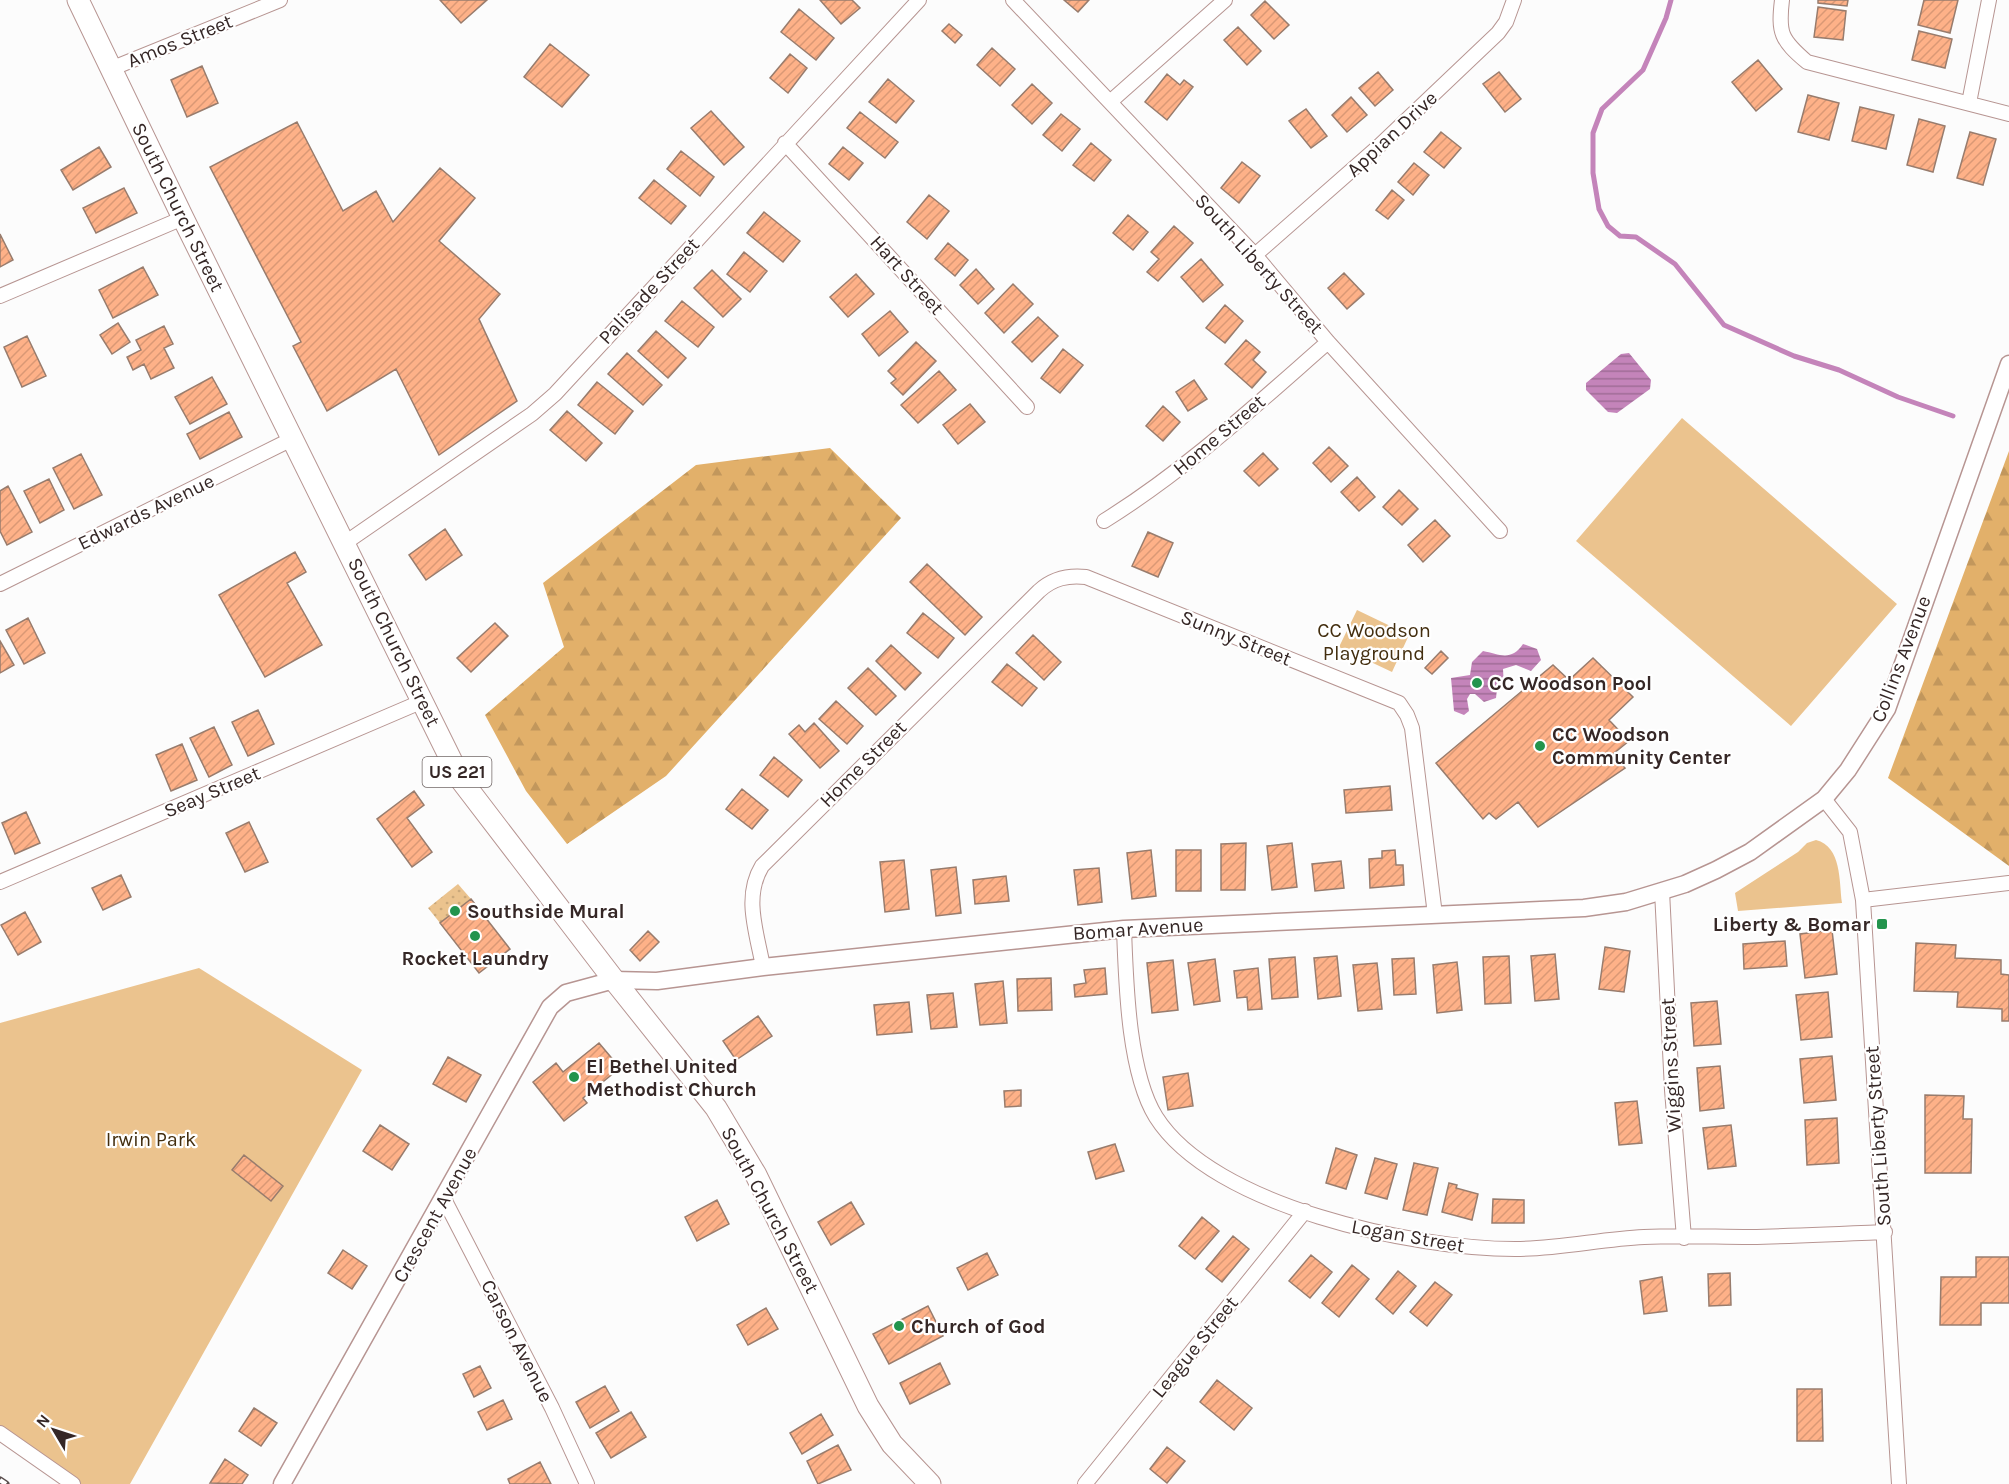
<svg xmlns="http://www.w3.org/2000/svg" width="2009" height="1484" viewBox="0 0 2009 1484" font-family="Karla,sans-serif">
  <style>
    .grass { fill: url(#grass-dots) }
    .forest { fill: url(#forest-firs) }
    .park { fill: #ebc38e }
    .water { fill: url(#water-rules) }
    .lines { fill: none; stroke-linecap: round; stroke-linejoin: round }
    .stream { stroke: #c484ba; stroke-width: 5 }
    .building { fill: url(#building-hatch); stroke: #987c6d; stroke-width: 1.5 }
    .minor-casing { stroke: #b79592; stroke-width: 16 }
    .tertiary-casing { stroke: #b79592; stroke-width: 19 }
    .primary-casing { stroke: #b79592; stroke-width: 23 }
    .minor { stroke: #fff; stroke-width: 14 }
    .tertiary { stroke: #fff; stroke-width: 16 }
    .primary { stroke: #fff; stroke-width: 21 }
    .rail-casing { stroke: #5a4e4d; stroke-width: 7 }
    .rail { stroke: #fff; stroke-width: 4.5; stroke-dasharray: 14; stroke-linecap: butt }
    .poi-dot { fill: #23944d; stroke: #fff; stroke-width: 2 }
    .labels { text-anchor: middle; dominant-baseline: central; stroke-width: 4.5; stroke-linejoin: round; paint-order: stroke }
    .shield { fill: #fff; stroke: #726867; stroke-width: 1.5 }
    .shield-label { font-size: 18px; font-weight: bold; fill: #352726 }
    .street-label { font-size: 20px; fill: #352726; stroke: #fff }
    .park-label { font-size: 20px; fill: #432e0f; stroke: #fff }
    .poi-label { font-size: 20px; font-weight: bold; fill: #352726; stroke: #fff; text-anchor: start }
  </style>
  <defs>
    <pattern id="grass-dots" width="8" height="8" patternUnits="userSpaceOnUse" patternTransform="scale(1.5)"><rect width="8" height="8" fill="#ebc38e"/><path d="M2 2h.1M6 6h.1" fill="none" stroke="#caa87a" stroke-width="1.8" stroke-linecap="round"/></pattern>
    <pattern id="forest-firs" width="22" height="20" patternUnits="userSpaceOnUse" patternTransform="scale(1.5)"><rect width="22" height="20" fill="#e2b06a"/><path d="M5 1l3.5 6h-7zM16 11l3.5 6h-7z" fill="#c2975c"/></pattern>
    <pattern id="water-rules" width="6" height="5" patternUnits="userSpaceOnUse" patternTransform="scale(1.5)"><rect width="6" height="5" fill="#c484ba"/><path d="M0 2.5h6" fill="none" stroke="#a06c97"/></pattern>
    <pattern id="building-hatch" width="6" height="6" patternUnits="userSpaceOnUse" patternTransform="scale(1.5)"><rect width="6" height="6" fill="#feb188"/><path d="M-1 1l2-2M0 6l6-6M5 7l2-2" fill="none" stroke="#da9875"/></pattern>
  </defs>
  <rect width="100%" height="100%" fill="#fcfcfc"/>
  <path class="grass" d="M458 884 471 899 440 923 428 908Z"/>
  <path class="forest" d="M830 448 901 518 666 776 567 844 526 791 485 715 564 647 543 583 696 465Z
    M2009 451V866L1888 778Z"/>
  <path class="park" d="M1682 418 1897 604 1791 726 1576 541Z
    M1357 610 1409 635 1392 672 1339 647Z
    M1816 840C1842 847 1839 881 1842 903L1738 911 1735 893 1798 852 1807 843Z
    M199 968 362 1070 130 1484H73L0 1433V1023Z"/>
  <path class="water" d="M1629 353 1651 380 1650 389 1617 413 1608 412 1586 390V383L1621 354Z
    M1523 644 1537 649 1541 660 1531 671 1516 665 1503 669 1504 687 1497 689 1496 698 1484 702 1475 694H1470L1467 699 1469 711 1464 715 1454 711 1451 678 1470 675 1472 662 1483 651C1499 654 1511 662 1523 644Z"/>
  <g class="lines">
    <path class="stream" d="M1671 0 1666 18 1643 70 1602 109 1593 133V173L1599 209 1608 226 1620 236 1636 237 1675 264 1724 325 1794 356 1839 370 1898 397 1953 416"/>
  </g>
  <path class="building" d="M440 0H487L461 23Z
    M820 0H852L860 8 841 24Z
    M1064 0H1089L1078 12Z
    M1818 0H1848L1847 6 1818 3Z
    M1924 0H1958L1950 33 1918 25Z
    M1265 1 1289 25 1274 39 1251 15Z
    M1818 7 1846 11 1843 40 1814 37Z
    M799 9 834 38 816 60 781 32Z
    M949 24 962 35 955 43 942 31Z
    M1238 27 1261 51 1247 65 1224 40Z
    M1919 31 1952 39 1945 68 1912 60Z
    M550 44 589 75 562 107 524 77Z
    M992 48 1015 69 1000 86 977 65Z
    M790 54 807 68 788 93 770 78Z
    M1758 60 1782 89 1756 111 1732 82Z
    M202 66 218 103 187 117 171 80Z
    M1378 72 1393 90 1375 106 1359 88Z
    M1499 72 1521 99 1505 112 1483 84Z
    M1167 74 1180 85 1184 80 1193 87 1167 120 1145 102Z
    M888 79 914 101 896 123 869 102Z
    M1032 84 1052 103 1032 124 1012 105Z
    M1808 95 1839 103 1829 140 1798 132Z
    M1351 97 1367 115 1347 132 1332 115Z
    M1860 107 1894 115 1886 149 1852 141Z
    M1306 109 1327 136 1311 148 1289 121Z
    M711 111 744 147 724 165 691 128Z
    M860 112 898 142 885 158 847 128Z
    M1061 114 1080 129 1062 151 1043 135Z
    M1919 119 1945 126 1933 172 1907 165Z
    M297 122 343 211 376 191 393 222 440 168 475 198 439 241 500 294 479 319 517 401 439 455 396 369 327 411 293 346 301 342 210 167Z
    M1441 132 1461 148 1444 168 1424 152Z
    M1970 132 1996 139 1983 185 1957 178Z
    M1091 143 1111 160 1094 181 1073 165Z
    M99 147 111 167 73 190 61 170Z
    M843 147 863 163 849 180 829 164Z
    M681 151 714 177 700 196 667 169Z
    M1242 162 1260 176 1239 203 1221 188Z
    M1414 163 1429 175 1413 195 1398 182Z
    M654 180 686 206 671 224 639 198Z
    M124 188 137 213 96 233 83 208Z
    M1392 190 1404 200 1388 219 1376 210Z
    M929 195 949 211 927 239 907 222Z
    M764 212 800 241 783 262 747 233Z
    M1128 215 1148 232 1133 250 1113 233Z
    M1174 226 1193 243 1158 281 1147 272 1159 259 1151 252Z
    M0 234 13 260 0 267Z
    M948 243 968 260 955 276 935 259Z
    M744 252 767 271 750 292 727 274Z
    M1201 259 1223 285 1203 302 1181 277Z
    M143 267 158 295 113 318 99 290Z
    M976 269 994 289 978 304 960 285Z
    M712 270 741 299 723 317 694 288Z
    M1344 273 1364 294 1347 309 1328 288Z
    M856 274 874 294 848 317 830 297Z
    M1013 284 1033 304 1004 333 985 313Z
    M682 301 714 327 698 347 665 321Z
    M1225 305 1243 321 1225 343 1206 328Z
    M890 311 908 332 879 356 862 334Z
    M1038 317 1058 336 1032 362 1012 342Z
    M118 323 130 342 112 354 100 335Z
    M164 326 173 344 164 348 174 368 151 379 144 364 133 370 127 357 141 350 136 340Z
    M656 331 686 358 668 378 638 351Z
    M27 336 46 376 22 387 4 347Z
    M1246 340 1260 352 1253 360 1266 372 1252 388 1225 364Z
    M916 342 936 361 903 395 891 383 896 379 888 371Z
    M1063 349 1083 365 1060 393 1041 378Z
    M627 353 662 385 643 405 608 374Z
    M939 371 956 390 918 423 901 405Z
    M212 377 227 404 190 424 175 397Z
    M1194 380 1207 399 1188 411 1176 392Z
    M597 382 633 411 615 434 578 405Z
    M970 404 985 422 958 444 943 425Z
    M1163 406 1180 422 1163 441 1146 426Z
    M567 411 602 443 586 461 550 430Z
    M229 412 242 437 200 459 187 434Z
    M1329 447 1348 466 1331 482 1313 463Z
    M1263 453 1278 469 1259 486 1244 471Z
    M81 454 102 495 74 509 53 468Z
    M1357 477 1375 497 1359 511 1341 492Z
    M49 479 64 510 40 523 24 491Z
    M8 486 32 532 7 545 0 531V491Z
    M1399 490 1418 509 1402 525 1383 507Z
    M1435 520 1450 536 1423 562 1408 545Z
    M445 529 462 555 426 580 409 555Z
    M1148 532 1173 543 1158 577 1132 566Z
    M295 552 306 572 287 583 322 645 265 677 219 595Z
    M927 564 982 617 965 635 910 582Z
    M923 613 954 638 938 658 907 633Z
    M28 618 45 653 24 664 6 630Z
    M495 623 508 636 471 672 457 658Z
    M1033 635 1061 662 1044 680 1016 653Z
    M0 641 14 665 0 673Z
    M891 645 921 673 905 690 876 661Z
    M1441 651 1448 658 1432 674 1425 668Z
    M1593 658 1633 697 1609 720 1629 741 1613 754 1625 768 1538 827 1518 802 1496 819 1489 813 1483 819 1436 763 1553 665 1569 680Z
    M1007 664 1037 688 1022 706 992 682Z
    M868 668 896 696 876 715 848 688Z
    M836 701 863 726 847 744 819 719Z
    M258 710 274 744 248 756 232 722Z
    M814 723 839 751 820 768 789 734 799 725 805 732Z
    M214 727 232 765 209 777 190 738Z
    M182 744 197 780 171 791 156 755Z
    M774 757 802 780 788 797 760 775Z
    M1390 786 1392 810 1346 813 1344 790Z
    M742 789 768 810 752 829 726 809Z
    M414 791 424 805 407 818 432 852 412 867 377 819Z
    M26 812 40 843 15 854 2 823Z
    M249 822 268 862 245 872 226 833Z
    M1246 843 1245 890H1221V844Z
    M1292 843 1297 887 1272 890 1267 846Z
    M1151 850 1156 896 1132 899 1127 853Z
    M1176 850H1201V891H1176Z
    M1395 850 1396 865H1403L1404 885 1370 888 1369 859 1382 858V851Z
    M904 860 909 909 885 912 880 862Z
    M1341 861 1344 888 1315 891 1312 864Z
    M956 867 961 913 936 916 931 870Z
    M1099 868 1102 902 1078 905 1074 870Z
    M121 875 131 897 103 910 92 888Z
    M1006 876 1009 901 975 904 973 880Z
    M471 899 510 949 479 973 440 923Z
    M25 912 41 942 18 955 1 925Z
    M1832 930 1837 974 1805 978 1800 934Z
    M648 931 659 942 640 961 630 950Z
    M1785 941 1787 966 1744 969 1743 944Z
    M1916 943 1956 945 1955 958 2001 960V974L2009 975V1021H2002V1009L1957 1007 1958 992 1914 991Z
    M1605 947 1630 951 1624 992 1599 989Z
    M1555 954 1559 999 1535 1001 1531 956Z
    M1337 956 1341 996 1318 999 1314 958Z
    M1509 956 1511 1003 1485 1004 1483 957Z
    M1295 957 1298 997 1272 999 1269 959Z
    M1414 958 1416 994 1394 995 1392 959Z
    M1215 959 1220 1001 1194 1005 1188 963Z
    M1173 960 1178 1010 1152 1013 1147 963Z
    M1457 962 1462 1010 1437 1013 1433 965Z
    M1377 963 1382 1009 1358 1011 1353 965Z
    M1105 968 1107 994 1075 997 1074 985 1086 983 1084 970Z
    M1258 968 1262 1009 1248 1010 1247 997 1237 998 1234 971Z
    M1051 978 1052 1010 1018 1011 1017 979Z
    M1003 981 1007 1023 980 1025 975 984Z
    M1828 992 1832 1037 1801 1040 1796 995Z
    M953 993 957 1027 931 1029 927 995Z
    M1717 1001 1721 1044 1694 1046 1691 1003Z
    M909 1002 912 1032 877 1035 874 1005Z
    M758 1016 772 1036 736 1060 723 1041Z
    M599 1043 620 1068 583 1098 587 1103 564 1121 533 1082 556 1063 563 1072Z
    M1832 1056 1836 1100 1804 1103 1800 1059Z
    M448 1057 481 1075 466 1102 433 1084Z
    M1720 1066 1724 1108 1700 1111 1697 1068Z
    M1188 1073 1193 1106 1168 1110 1163 1077Z
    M1021 1090V1106L1005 1107 1004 1091Z
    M1925 1095 1964 1096 1963 1119H1972L1971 1173H1925Z
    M1637 1101 1642 1143 1619 1145 1615 1103Z
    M1837 1118 1839 1163 1807 1165 1805 1120Z
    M380 1125 409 1144 392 1170 363 1151Z
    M1731 1125 1736 1166 1708 1169 1703 1128Z
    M1115 1144 1124 1171 1096 1179 1088 1152Z
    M1336 1148 1357 1155 1346 1189 1326 1183Z
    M244 1155 283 1186 271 1201 232 1170Z
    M1375 1158 1397 1164 1387 1199 1365 1193Z
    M1414 1163 1438 1168 1427 1215 1403 1210Z
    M1449 1183 1457 1185 1456 1188 1478 1194 1472 1220 1442 1212Z
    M1493 1199 1524 1200V1223H1492Z
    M717 1200 729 1224 697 1241 685 1217Z
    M851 1202 864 1224 831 1245 818 1222Z
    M1202 1217 1219 1231 1195 1259 1179 1246Z
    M1233 1236 1249 1249 1222 1282 1206 1269Z
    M343 1250 367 1266 352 1289 328 1273Z
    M987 1253 998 1275 968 1290 957 1268Z
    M1311 1255 1332 1272 1310 1298 1289 1281Z
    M1976 1257H2009V1303H1981V1325H1940L1941 1277H1976Z
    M1352 1265 1369 1279 1339 1317 1322 1303Z
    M1398 1271 1416 1286 1393 1314 1376 1299Z
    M1730 1273 1731 1305 1709 1306 1708 1274Z
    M1662 1277 1667 1311 1644 1314 1640 1281Z
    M1435 1282 1452 1295 1427 1326 1410 1312Z
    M928 1306 943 1336 889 1364 873 1334Z
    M766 1308 778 1329 748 1345 737 1325Z
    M940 1363 950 1384 910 1404 900 1383Z
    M480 1366 491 1388 474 1397 463 1374Z
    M1217 1380 1252 1408 1234 1430 1200 1402Z
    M605 1386 619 1411 590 1428 576 1402Z
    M1797 1389H1822L1823 1441H1797Z
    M503 1400 512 1419 487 1430 478 1412Z
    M254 1408 277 1423 261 1446 239 1431Z
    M631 1412 646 1437 611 1458 596 1433Z
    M821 1414 833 1435 802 1454 790 1433Z
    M838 1445 851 1470 818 1484 807 1461Z
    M1167 1447 1185 1461 1167 1483 1150 1469Z
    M225 1459 248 1475 242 1484 210 1483Z
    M540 1462 551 1484H510L508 1479Z"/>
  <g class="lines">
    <defs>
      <path id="minor" d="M1013 0 1255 255 1328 342 1500 531
        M1782 0C1778 33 1781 40 1807 62L2009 114
        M113 68 280 0
        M1110 102 1225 0
        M1969 103 1989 0
        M785 143 1027 407
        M1255 255 1378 147 1498 33 1506 22 1514 0
        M0 296 183 218
        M1104 521C1186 470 1256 405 1328 342
        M345 543 532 414 555 394 919 0
        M0 584 292 439
        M1824 799 1850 832 1863 900 1899 1484
        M0 882 423 701
        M1662 891 1672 1090 1684 1238
        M1863 900 2009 883
        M1124 929C1126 982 1128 1072 1156 1117 1213 1207 1415 1249 1515 1249 1559 1249 1601 1239 1644 1237 1680 1235 1715 1237 1750 1237 1795 1236 1840 1234 1885 1232
        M763 967C757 933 743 897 762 866L1039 591C1053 578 1068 575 1086 577L1399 703 1407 715 1412 728 1435 915
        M444 1199 552 1408 587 1484
        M0 1433 73 1484
        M1085 1484 1305 1211"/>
      <path id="tertiary" d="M282 1484 550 1007 566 993 614 980 657 981 763 967 1124 929 1584 908 1626 902 1685 884 1716 870 1750 852 1824 799 1848 770 1887 709 2009 364"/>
      <path id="primary" d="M78 0 183 218 461 780 614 980 716 1108 756 1175 868 1406 892 1444 930 1484"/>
    </defs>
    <use href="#minor" class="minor-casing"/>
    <use href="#tertiary" class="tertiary-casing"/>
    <use href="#primary" class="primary-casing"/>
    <use href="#minor" class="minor"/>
    <use href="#tertiary" class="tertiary"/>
    <use href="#primary" class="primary"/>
    <defs>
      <path id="rail" d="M0 1480 6 1484"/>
    </defs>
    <use href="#rail" class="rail-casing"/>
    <use href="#rail" class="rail"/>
  </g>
  <g class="poi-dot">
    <circle cx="1477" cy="683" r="6"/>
    <circle cx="1540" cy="746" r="6"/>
    <circle cx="455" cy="911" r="6"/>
    <rect x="1876" y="918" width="12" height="12" rx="3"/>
    <circle cx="475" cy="936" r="6"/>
    <circle cx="574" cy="1077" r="6"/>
    <circle cx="899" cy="1326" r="6"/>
  </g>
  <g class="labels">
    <rect class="shield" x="422.5" y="757" width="69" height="30" rx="4.5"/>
    <g class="shield-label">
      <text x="457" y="772">US 221</text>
    </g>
    <g class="street-label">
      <text transform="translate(180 41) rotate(-22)">Amos Street</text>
      <text transform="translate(1392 134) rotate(-43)">Appian Drive</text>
      <text transform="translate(178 207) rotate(64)">South Church Street</text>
      <text transform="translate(1259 264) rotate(48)">South Liberty Street</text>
      <text transform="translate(907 275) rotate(48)">Hart Street</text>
      <text transform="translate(649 291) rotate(-47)">Palisade Street</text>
      <text transform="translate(1219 435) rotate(-40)">Home Street</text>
      <text transform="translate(146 512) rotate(-26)">Edwards Avenue</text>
      <text transform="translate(1236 638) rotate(22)">Sunny Street</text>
      <text transform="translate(394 642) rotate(64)">South Church Street</text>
      <text transform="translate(1901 659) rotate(-69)">Collins Avenue</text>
      <text transform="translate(863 764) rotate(-45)">Home Street</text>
      <text transform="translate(212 792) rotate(-23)">Seay Street</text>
      <text transform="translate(1138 929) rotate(-4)">Bomar Avenue</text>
      <text transform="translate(1671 1065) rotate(-93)">Wiggins Street</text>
      <text transform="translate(1878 1136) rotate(-94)">South Liberty Street</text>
      <text transform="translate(770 1210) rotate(62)">South Church Street</text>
      <text transform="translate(435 1215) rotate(-61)">Crescent Avenue</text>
      <text transform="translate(1408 1236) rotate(10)">Logan Street</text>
      <text transform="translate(517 1341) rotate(63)">Carson Avenue</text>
      <text transform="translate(1195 1347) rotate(-51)">League Street</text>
    </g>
    <g class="park-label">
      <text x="1374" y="630">CC Woodson<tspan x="1374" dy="23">Playground</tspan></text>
      <text x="151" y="1139">Irwin Park</text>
    </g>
    <g class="poi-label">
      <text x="1489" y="683">CC Woodson Pool</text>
      <text x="1552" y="734">CC Woodson<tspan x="1552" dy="23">Community Center</tspan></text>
      <text x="467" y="911">Southside Mural</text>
      <text x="1870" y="924" text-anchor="end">Liberty &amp; Bomar</text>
      <text x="475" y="958" text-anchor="middle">Rocket Laundry</text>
      <text x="586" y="1066">El Bethel United<tspan x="586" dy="23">Methodist Church</tspan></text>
      <text x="911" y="1326">Church of God</text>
    </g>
  </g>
  <g transform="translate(54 1430) rotate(309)" stroke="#ffffff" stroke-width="4.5" paint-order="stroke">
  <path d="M0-4.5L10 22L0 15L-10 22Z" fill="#352726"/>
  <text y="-9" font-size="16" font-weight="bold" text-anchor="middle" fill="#352726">N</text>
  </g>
</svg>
